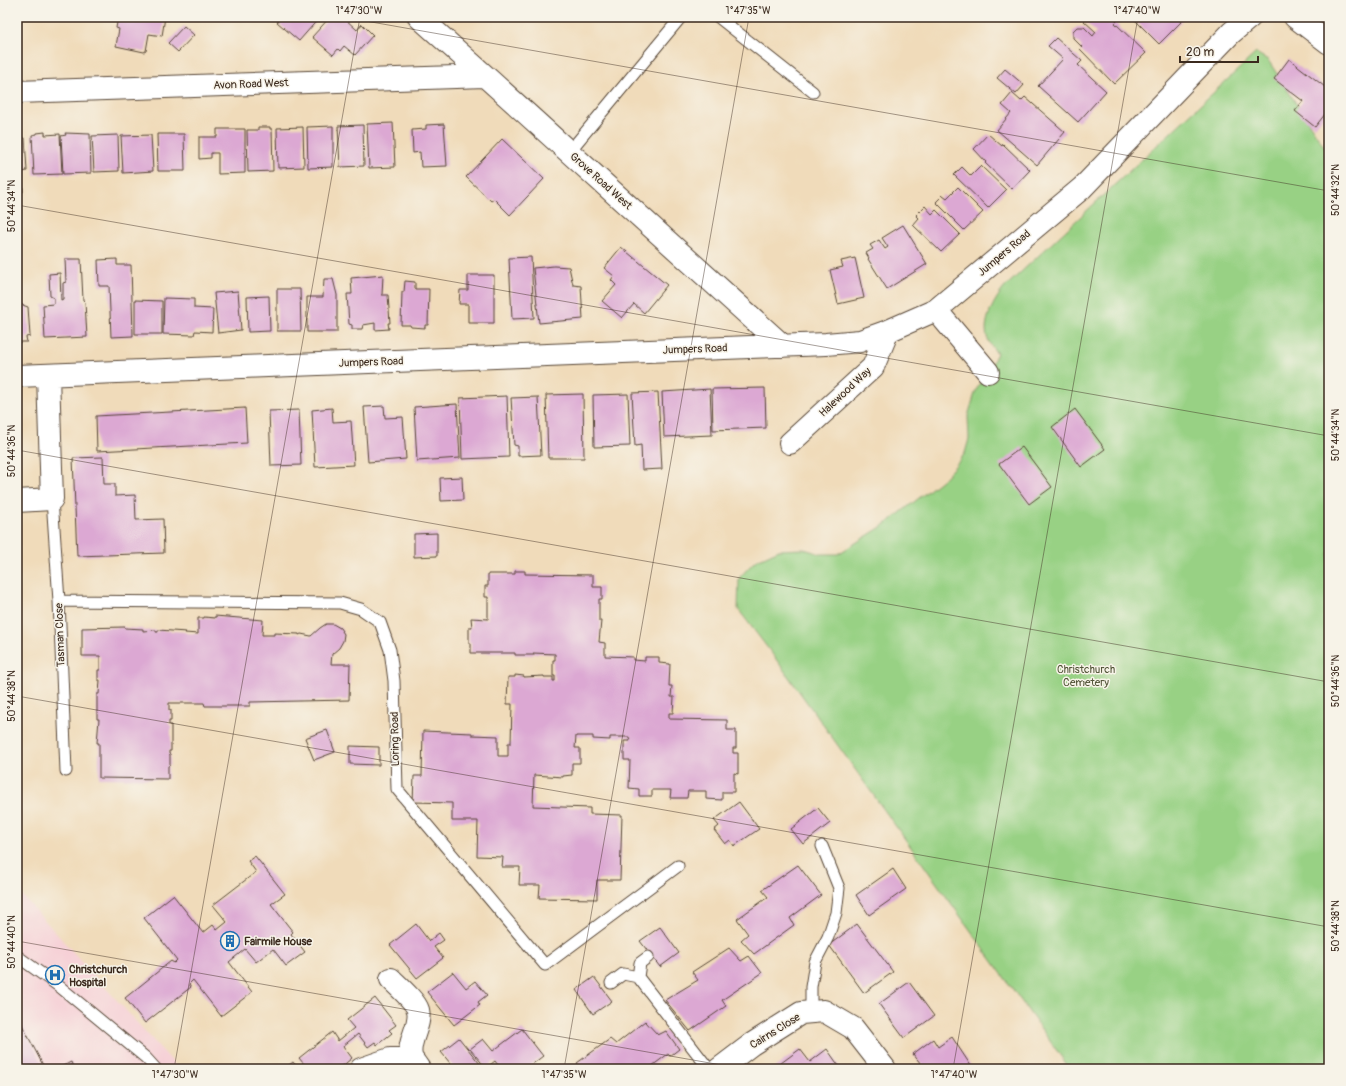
<svg xmlns="http://www.w3.org/2000/svg" width="1346" height="1086" viewBox="0 0 1346 1086" font-family="Pangolin,sans-serif">
  <style>
    .built { fill: #f6cfd6 }
    .green { fill: #98d184; stroke: #6a7e51 }
    .building { fill: #dca8d3 }
    .lines { fill: none; stroke-linecap: round; stroke-linejoin: round }
    .service-casing { stroke: #564535; stroke-width: 13 }
    .minor-casing { stroke: #564535; stroke-width: 24 }
    .service { stroke: #fff; stroke-width: 11 }
    .minor { stroke: #fff; stroke-width: 22 }
    .ticks { fill: none; stroke: #3b2a1e; stroke-width: 1; stroke-opacity: 0.45 }
    .labels { text-anchor: middle; dominant-baseline: central; stroke-width: 3; stroke-linejoin: round; paint-order: stroke }
    .street-label { font-size: 11px; fill: #3b2a1e; stroke: #f7f3e8 }
    .park-label { font-size: 11px; fill: #525438; stroke: #f7f3e8 }
    .poi-label { font-size: 11px; font-weight: bold; fill: #3b2a1e; stroke: #f7f3e8; text-anchor: start }
    .neatline { fill: none; stroke: #3b2a1e; stroke-width: 1.5 }
    .ticks-label { font-size: 10px; text-anchor: middle; fill: #3b2a1e }
  </style>
  <rect width="100%" height="100%" fill="#f7f3e8"/>
  <filter id="ink" filterUnits="userSpaceOnUse"><feTurbulence type="fractalNoise" baseFrequency=".025" numOctaves="2"/><feDisplacementMap in="SourceGraphic" scale="8" xChannelSelector="R" yChannelSelector="G"/><feConvolveMatrix kernelMatrix="1 2 1 2 8 2 1 2 1" color-interpolation-filters="sRGB"/></filter>
  <filter id="wash" filterUnits="userSpaceOnUse"><feTurbulence type="fractalNoise" baseFrequency=".012" numOctaves="4" result="noise"/><feDisplacementMap in="SourceGraphic" scale="16" xChannelSelector="R" yChannelSelector="G"/><feGaussianBlur stdDeviation="0.9" result="paint"/><feColorMatrix in="noise" values="0 0 0 0 0 0 0 0 0 0 0 0 0 0 0 0 0 1.4 0 .05"/><feComposite in="paint" operator="in"/></filter>
  <g filter="url(#wash)">
    <rect width="100%" height="100%" fill="#f0dbba"/>
    <path class="built" d="M17 890 171 1060 177 1069H17Z"/>
    <path class="green" d="M1256 53 1268 60 1329 154V1069H1070L773 655 738 609 739 578 755 561 779 550 804 549 821 554H838L886 524 942 480 956 465 965 453 969 439 968 416 976 390 988 372 997 353C994 349 991 346 989 342 980 325 994 300 1005 287Z"/>
    <g id="blocks">
      <path class="building" d="M118 17H165L162 36 149 34 146 51 144 52 116 46 119 29 116 28Z
        M281 17H320L299 41 277 22Z
        M330 17H343L357 30 362 24 373 35 355 55 344 46 340 51 338 49 333 55 312 37Z
        M1088 17H1113L1117 21 1115 23 1146 53 1114 84 1080 49 1082 47 1073 38V31L1077 27H1084L1093 36 1096 32 1084 21Z
        M1132 17H1186L1159 44Z
        M184 26 194 35 178 52 168 43Z
        M1056 38 1082 61 1078 65 1106 91 1078 122 1038 86 1063 59 1048 46Z
        M1289 59 1329 90V109L1315 127 1295 111 1303 101 1274 79Z
        M1005 69 1024 85 1016 94 997 78Z
        M1012 93 1021 101 1025 97 1065 132 1037 165 997 130 1011 113 1002 105Z
        M393 123 395 167 369 168 367 124Z
        M444 124 447 166 421 167 420 152 413 153 412 130 426 129V125Z
        M363 125 364 166 340 167 338 126Z
        M333 126V167L308 168 307 127Z
        M258 127H270V129H272L273 171 248 172 247 130H258Z
        M303 127 304 167 278 168 277 128Z
        M217 129H245V173L218 174V153H211V158L199 159V137H217Z
        M45 132V135L60 134 62 174 34 175 32 135 37 134V133Z
        M65 133 90 134 91 173 63 174 61 136 66 135Z
        M157 134H184L185 171H158Z
        M988 134 1002 146 1003 144 1030 170 1012 189 985 163 986 162 974 149Z
        M20 135 21 138H25L27 171 22 172 23 192H17V136Z
        M118 135 119 171 94 172 92 136Z
        M151 135 153 171 123 173 121 136Z
        M502 139 544 179 510 215 494 199 491 201 466 177Z
        M981 166 1006 190 988 208 954 175 962 167 971 176Z
        M958 187 983 212 964 230 936 202 943 195 947 198Z
        M925 206 932 214 936 210 960 234 941 252 913 225 919 218 916 215Z
        M903 225 927 264 887 289 868 259 869 258 866 253 873 249 870 245 879 240 885 249 888 247 882 238Z
        M621 247 667 285 644 313 634 304 622 318 602 301 616 285 611 280 614 276 604 268Z
        M531 257 534 318 512 319 509 258Z
        M855 258 864 298 838 304 830 270 843 267 841 261Z
        M65 259H81L83 300 85 302 87 337 45 339 43 305 54 304V298L50 296 49 274 60 273 61 300 63 299V283L66 282Z
        M117 259V265H131L133 336 111 337 109 286H99L98 260Z
        M554 266 569 267 573 285 581 286 583 319 539 323 533 268Z
        M383 275 382 295H388L390 323H388L389 329 375 330V323L363 325 362 329H352V325L349 324 347 294H352L351 278Z
        M468 275H494V323H468V304H459L460 290H468Z
        M324 279H333L337 295V332H307V297H323Z
        M405 281 415 282V289H429L428 325H425V328L411 327 410 325H401L402 292H404Z
        M277 289H300L301 331H277Z
        M238 291 241 330 218 333 214 293Z
        M269 296 270 331 248 332 247 297Z
        M164 298 194 299V308L213 309 212 332 195 331 194 335 163 334Z
        M135 300 162 301V334H135Z
        M17 303 28 307 30 336 26 337 27 342H17Z
        M765 388 766 428 713 430 712 389Z
        M710 389 712 435 664 437 662 392Z
        M658 392 662 469 642 470 641 445 635 446 632 393Z
        M583 394 584 458H548L546 395Z
        M628 394 630 446 594 447 593 395Z
        M507 396 509 457 462 459 460 398Z
        M538 397 541 455 518 456V446L514 445 511 398Z
        M457 404 460 458 417 461 414 407Z
        M384 406 385 418 403 417 406 459 368 462 364 407Z
        M245 408 247 443 97 451 96 416Z
        M332 408 333 422 351 421 354 465 315 467 312 410Z
        M1075 409 1105 449 1081 467 1052 427Z
        M299 410 301 465 271 466 269 411Z
        M1022 447 1052 487 1029 504 999 464Z
        M103 457 104 484H115V496L135 495 136 520 163 519 164 553 77 556 73 458Z
        M462 477 463 500 441 501 440 478Z
        M437 533V556L414 557V534Z
        M515 571H525V574L593 575V587H602V599H599V621H601L599 642 605 643V656L633 657V660L645 661V657H659V663L670 664 669 686H672L671 697H674L673 713H669V719L727 720V730H736V748H733V753H738V774L734 773V792H722V800L706 799V791H688L687 798H670L671 790H652V796H639V789L629 788 630 760H624V741H630L629 737H610V740L593 739V736H576L575 748H580V763H572V775L563 776V777L534 775 533 806 590 808V814L622 815 620 880H597V899L539 898 540 885H519L520 867H502L503 857 477 856 478 821H452V803L413 802 414 776H422L423 731 472 733V735L498 736V756H508V743H511L512 704H507L508 677H515V675L524 676V677L544 676V677H553V681H555V676H553V660H555V654L533 653 534 655H515V653H471V643H469V627H472L471 618 488 619V597H485V586H488V574H515Z
        M215 616 263 620 262 635H274V633L299 634V635L301 634 311 636 320 628 326 624H333L340 628 344 634 343 641 339 648 332 654 331 664H350L349 700 250 702V706H205L204 703H169V710H171V721H169V725H171V751H169V754H170V765L168 766V779L99 778V743H97L99 719H97V694H99L100 680H98V670H100V656H82V628L125 627V628L143 629V631L156 630V632H158V630L186 632 185 633 198 634V618H204V617L215 618Z
        M327 730 335 752 314 760 305 738Z
        M350 746 379 747V765L350 764Z
        M739 802 759 829 734 846 730 840 725 844 714 830 719 826 714 820Z
        M818 808 830 823 803 844 791 829Z
        M255 856 285 894 271 904 293 932 291 934 305 952 286 966 273 949 256 962 245 949 229 962 252 992 221 1016 193 980 189 984 191 987 145 1023 125 998 171 961 174 963 177 960 144 918 173 895 203 933 213 925 217 930 227 922 213 905 256 872 248 861Z
        M798 865 821 895 790 918 794 925 754 954 741 940 748 934 737 919 768 897 762 890Z
        M893 869 906 889 869 915 856 895Z
        M416 924 429 941 439 933 444 940 434 947 443 958 417 978 390 945Z
        M857 924 893 972 864 993 829 945Z
        M660 927 679 953 660 967 640 941Z
        M729 948 741 961 749 956 762 973 722 1000 726 1006 690 1031 665 1000 698 980 692 972Z
        M453 972 466 988 475 981 487 995 478 1002 480 1005 454 1025 427 992Z
        M594 977 612 1001 593 1014 576 990Z
        M909 982 934 1016 904 1038 879 1004Z
        M375 998 396 1025 389 1030 392 1033 377 1045 375 1042 368 1047 358 1034 343 1046 352 1058 339 1069H308L299 1058 332 1032 338 1041 354 1028 347 1020Z
        M19 1019 45 1069H17V1020Z
        M645 1021 658 1035 666 1031 679 1049 670 1056 668 1054 648 1069H581L577 1063 610 1039 616 1044Z
        M522 1029 543 1056 526 1069H501L495 1061 486 1068 470 1049 483 1039 493 1051Z
        M952 1037 973 1069H925L913 1054 933 1039 938 1047Z
        M459 1038 480 1064 475 1069H455L441 1052Z
        M800 1049 810 1062 827 1049 841 1069H773Z
        M71 1062 74 1069H57Z
        M293 1062 299 1069H284Z"/>
    </g>
  </g>
  <g filter="url(#ink)">
    <use href="#blocks" fill-opacity="0" stroke="#564535" stroke-width="1"/>
    <g class="lines">
      <defs>
        <path id="service" d="M718 17 813 92
          M569 152 681 17
          M52 499 59 601 66 771
          M59 601 340 603 361 609 380 622 390 650 394 681 397 789 545 965 678 866
          M17 956 60 987 146 1058 156 1069
          M638 977 640 963 648 957
          M611 983 623 974 638 977 709 1069
          M811 1013V987L815 962 828 937 836 913 839 888 822 846"/>
        <path id="minor" d="M419 17 485 76 783 346
          M1295 17 1329 43
          M17 92 485 76
          M936 310 988 372
          M17 376 826 344 860 341 888 331 936 310 1082 188 1231 33 1250 17
          M790 443 873 367 888 331
          M17 501 52 499 48 375
          M391 979C397 985 416 1002 418 1010 422 1026 405 1044 412 1059 414 1062 417 1066 419 1069
          M361 1069 390 1059H412
          M719 1069 752 1044 801 1013 824 1011 853 1028 885 1069"/>
      </defs>
      <use href="#service" class="service-casing"/>
      <use href="#minor" class="minor-casing"/>
      <use href="#service" class="service"/>
      <use href="#minor" class="minor"/>
    </g>
  </g>
  <path class="ticks" d="M343 17 1329 191M17 205 1329 436M17 450 1329 682M17 696 1329 927M17 941 744 1069M174 1069 360 17M564 1069 749 17M953 1069 1138 17"/>
  <defs>
    <symbol id="building-ring" viewBox="-11 -11 22 22"><circle r="9.5" fill="#f7f3e8" stroke="#1f6fb2" stroke-width="1.5"/><path d="M-4-6H4V6H1V3H-1V6H-4ZM-2.5-4.3h1.7v1.8h-1.7ZM.8-4.3h1.7v1.8H.8ZM-2.5-1h1.7V.8h-1.7ZM.8-1h1.7V.8H.8Z" fill="#1f6fb2"/></symbol>
    <symbol id="hospital-ring" viewBox="-11 -11 22 22"><circle r="9.5" fill="#f7f3e8" stroke="#1f6fb2" stroke-width="1.5"/><path d="M-5-5h3v3.5h4V-5h3V5h-3V1.5h-4V5h-3Z" fill="#1f6fb2"/></symbol>
  </defs>
  <g fill-rule="evenodd">
    <use href="#building-ring" x="219" y="930" width="22" height="22"/>
    <use href="#hospital-ring" x="44" y="964" width="22" height="22"/>
  </g>
  <g class="labels">
    <g class="street-label">
      <text transform="translate(251 84) rotate(-2)">Avon Road West</text>
      <text transform="translate(601 181) rotate(42)">Grove Road West</text>
      <text transform="translate(1004 253) rotate(-40)">Jumpers Road</text>
      <text transform="translate(695 349) rotate(-2)">Jumpers Road</text>
      <text transform="translate(371 362) rotate(-2)">Jumpers Road</text>
      <text transform="translate(845 392) rotate(-43)">Halewood Way</text>
      <text transform="translate(60 635) rotate(-92)">Tasman Close</text>
      <text transform="translate(395 739) rotate(-91)">Loring Road</text>
      <text transform="translate(775 1031) rotate(-32)">Cairns Close</text>
    </g>
    <g class="park-label">
      <text x="1086" y="669">Christchurch<tspan x="1086" dy="13">Cemetery</tspan></text>
    </g>
    <g class="poi-label">
      <text x="244" y="941">Fairmile House</text>
      <text x="69" y="969">Christchurch<tspan x="69" dy="13">Hospital</tspan></text>
    </g>
  </g>
  <rect width="1346" height="1086" fill="none" stroke="#f7f3e8" stroke-width="44"/>
  <path d="M1180 56v6h78v-6" fill="none" stroke="#3b2a1e" stroke-width="2"/>
  <text x="1186" y="56" font-size="12" fill="#3b2a1e" stroke="#f7f3e8" stroke-width="3" paint-order="stroke">20 m</text>
  <rect x="22" y="22" width="1302" height="1042" class="neatline"/>
  <g class="ticks-label">
    <text x="359" y="14">1°47'30"W</text>
    <text x="748" y="14">1°47'35"W</text>
    <text x="1137" y="14">1°47'40"W</text>
    <text transform="translate(1335 190) rotate(-90)" y="4">50°44'32"N</text>
    <text transform="translate(11 206) rotate(-90)" y="4">50°44'34"N</text>
    <text transform="translate(1335 435) rotate(-90)" y="4">50°44'34"N</text>
    <text transform="translate(11 451) rotate(-90)" y="4">50°44'36"N</text>
    <text transform="translate(1335 681) rotate(-90)" y="4">50°44'36"N</text>
    <text transform="translate(11 696) rotate(-90)" y="4">50°44'38"N</text>
    <text transform="translate(1335 926) rotate(-90)" y="4">50°44'38"N</text>
    <text transform="translate(11 942) rotate(-90)" y="4">50°44'40"N</text>
    <text x="175" y="1078">1°47'30"W</text>
    <text x="564" y="1078">1°47'35"W</text>
    <text x="954" y="1078">1°47'40"W</text>
  </g>
</svg>
